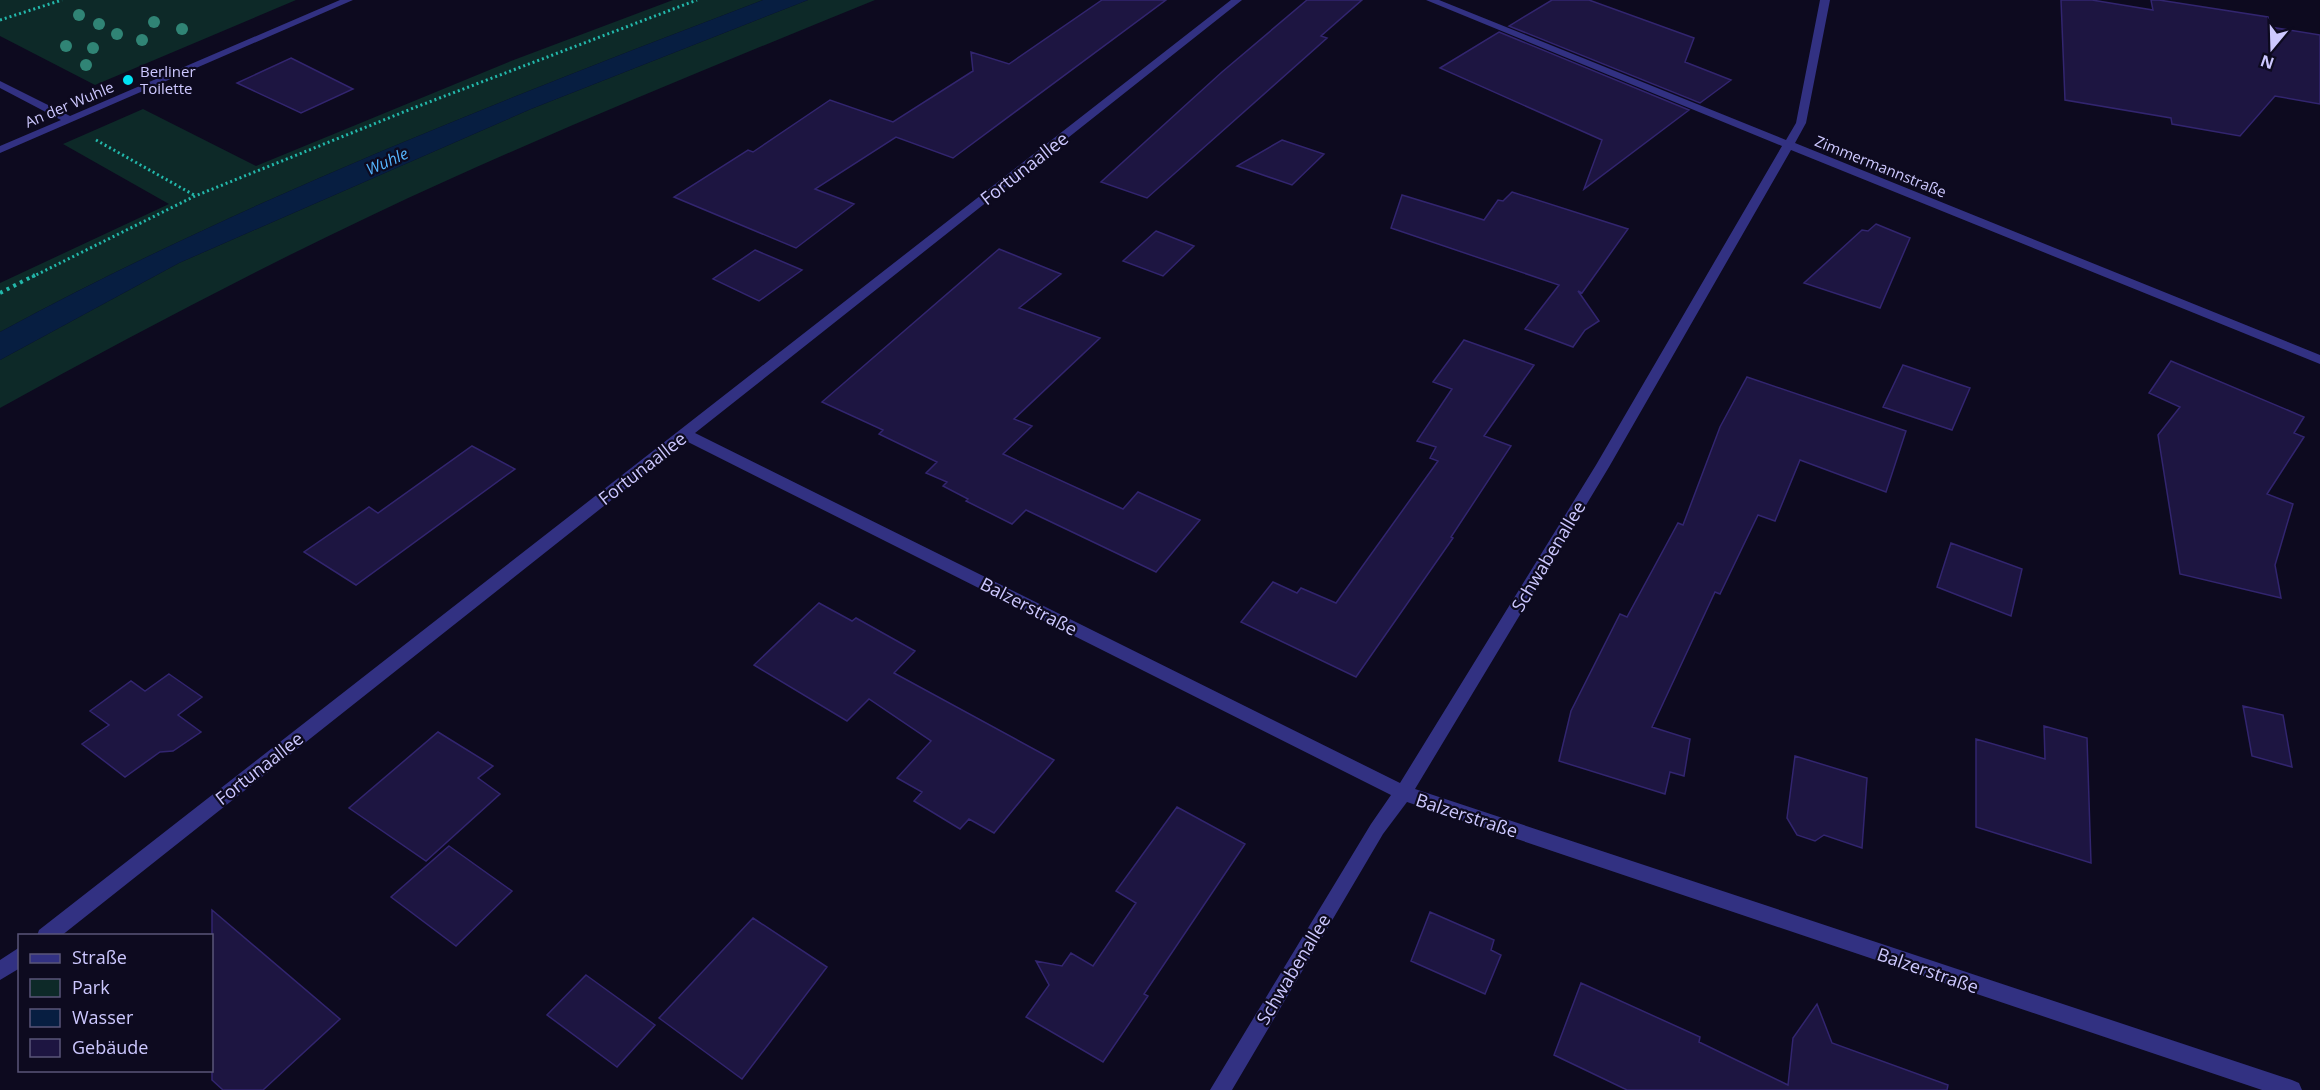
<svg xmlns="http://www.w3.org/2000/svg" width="2320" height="1090" viewBox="0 0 2320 1090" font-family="'Open Sans',sans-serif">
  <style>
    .green { fill: #0d2928 }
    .water { fill: #071e41 }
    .building { fill: #1d1541; stroke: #32256f; stroke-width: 1.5 }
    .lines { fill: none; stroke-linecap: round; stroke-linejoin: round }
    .path-far1 { stroke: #23b8ab; stroke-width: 3; stroke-dasharray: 2 3; stroke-linecap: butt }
    .path { stroke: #23b8ab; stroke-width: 4; stroke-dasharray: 3 4.5; stroke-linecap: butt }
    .minor { fill: #323182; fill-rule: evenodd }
    .tree { fill: #308475 }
    .poi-dot { fill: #00e2f3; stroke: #0d0a1f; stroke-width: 2 }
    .labels { text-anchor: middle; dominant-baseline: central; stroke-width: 4.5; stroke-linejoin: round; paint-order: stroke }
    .far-poi-label { font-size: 15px; fill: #cdc8ff; stroke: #0d0a1f; text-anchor: start }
    .far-street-label { font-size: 15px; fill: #cdc8ff; stroke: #0d0a1f }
    .far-water-label { font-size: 16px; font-style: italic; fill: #56b6ff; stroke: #0d0a1f }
    .street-label { font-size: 18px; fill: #cdc8ff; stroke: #0d0a1f }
  </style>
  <rect width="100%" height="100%" fill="#0d0a1f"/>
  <path class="green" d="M0 0H296L95 85 0 36Z
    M673 0H763C504 99 244 200 0 332V283L169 204 63 144 143 109 256 166 511 61Z
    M808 0H875C733 58 590 116 450 179 297 248 146 327 0 408V360L179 263 531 109Z"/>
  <path class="water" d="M763 0H808L531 109 179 263 0 360V332C244 200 504 99 763 0Z"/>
  <path class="building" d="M1102 0H1166L953 158 896 137 815 189 854 204 796 248 674 197 748 150 753 152 830 100 893 122 973 71 971 52 1009 64Z
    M1307 0H1362L1321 36 1327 38 1147 198 1101 182 1222 72Z
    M1552 0H1589L1694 38 1685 62 1731 80 1700 103 1509 26Z
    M2061 0H2092L2153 10 2151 0H2159L2268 17 2270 27 2320 35V104L2275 96 2240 136 2172 124 2171 118 2065 100Z
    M1499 32 1689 110 1584 189 1602 140 1440 68Z
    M291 58 353 89 301 113 237 83Z
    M1282 140 1324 154 1292 185 1237 166Z
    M1512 192 1628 229 1582 293 1578 291 1599 321 1585 330 1573 347 1525 329 1559 285 1391 228 1402 195 1484 220 1498 200 1503 201Z
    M1876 224 1910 238 1880 308 1804 283 1862 230 1868 231Z
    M1156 231 1194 246 1163 276 1123 261Z
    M999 249 1061 274 1019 308 1100 338 1014 419 1032 426 1003 454 1123 509 1138 492 1200 520 1156 572 1026 510 1012 524 966 501 968 499 943 486 947 482 926 473 937 462 879 434 883 430 822 402Z
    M755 250 802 270 759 301 713 279Z
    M1464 340 1534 365 1484 436 1511 446 1451 537 1453 538 1356 677 1241 622 1273 582 1297 593 1301 588 1336 603 1438 461 1430 458 1436 447 1417 441 1452 389 1433 382Z
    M2171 361 2304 417 2294 433 2304 437 2267 494 2293 504 2275 565 2281 598 2180 574 2158 435 2180 407 2149 393Z
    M1903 365 1970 388 1952 430 1883 407Z
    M1747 377 1906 431 1886 492 1800 460 1775 521 1758 515 1720 594 1715 592 1652 727 1690 739 1684 776 1670 772 1665 794 1559 761 1571 711 1620 614 1627 617 1678 523 1683 525 1720 427Z
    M472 446 515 469 356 585 304 552 369 507 378 513Z
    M1951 543 2022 569 2011 616 1937 587Z
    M819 603 852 621 856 618 915 651 894 673 1054 760 994 833 969 819 960 829 914 801 922 792 897 778 931 741 869 699 847 721 754 665Z
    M169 674 202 697 178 715 201 732 173 751 160 752 125 777 82 744 109 725 90 711 131 681 145 691Z
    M2243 706 2283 715 2292 767 2252 756Z
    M2044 726 2087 738 2091 863 1976 827V739L2045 759Z
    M438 732 493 766 478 778 500 794 426 861 349 808Z
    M1795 756 1867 778 1862 848 1824 835 1815 841 1797 835 1787 818Z
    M1177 807 1245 844 1144 994 1148 996 1103 1062 1026 1017 1049 985 1036 961 1062 966 1071 953 1093 966 1136 903 1116 891Z
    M449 846 512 891 456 946 391 897Z
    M212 910 340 1019 263 1090H223L212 1080Z
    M1430 912 1494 940 1491 950 1501 955 1485 994 1411 961Z
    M753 918 827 967 742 1079 659 1018Z
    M586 975 655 1025 617 1067 547 1015Z
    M1581 983 1700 1037 1699 1042 1788 1085 1793 1038 1817 1004 1832 1043 1948 1085 1947 1090H1627L1554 1055Z"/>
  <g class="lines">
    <path class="path-far1" d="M0 20 62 0
      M96 140 194 195
      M32 277 195 196 416 107 697 0"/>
    <path class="path" d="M0 293 35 275"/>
    <path class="minor" d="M340 0H353L0 153V146L61 120 0 88V81L70 116Z
      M1231 0H1242L695 433 1400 783 1596 465 1782 146 1426 0H1439L1786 140 1796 123 1820 0H1830L1806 123 1795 143 2320 355V364L1791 150 1609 467 1415 789 2292 1080 2299 1083 2302 1090H2262L1407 802 1383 834 1232 1090H1210L1371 824 1391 795 686 441 61 936H37L39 930Z
      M20 947V968L0 980V960Z"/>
  </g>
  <g class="tree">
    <circle cx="79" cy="15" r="6"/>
    <circle cx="154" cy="22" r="6"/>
    <circle cx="99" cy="24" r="6"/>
    <circle cx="182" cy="29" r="6"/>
    <circle cx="117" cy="34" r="6"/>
    <circle cx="142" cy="40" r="6"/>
    <circle cx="66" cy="46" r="6"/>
    <circle cx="93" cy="48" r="6"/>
    <circle cx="86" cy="65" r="6"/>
  </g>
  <circle class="poi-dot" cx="128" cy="80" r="6"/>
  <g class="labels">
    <g class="far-poi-label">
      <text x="140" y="71">Berliner<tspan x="140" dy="17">Toilette</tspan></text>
    </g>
    <g class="far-street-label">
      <text transform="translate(69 104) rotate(-23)">An der Wuhle</text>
      <text transform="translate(1881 166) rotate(22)">Zimmermannstraße</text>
    </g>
    <g class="far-water-label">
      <text transform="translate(387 161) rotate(-24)">Wuhle</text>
    </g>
    <g class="street-label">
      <text transform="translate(1024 168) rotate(-38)">Fortunaallee</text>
      <text transform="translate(642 468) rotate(-38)">Fortunaallee</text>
      <text transform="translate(1548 556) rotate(-59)">Schwabenallee</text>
      <text transform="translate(1029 606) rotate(27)">Balzerstraße</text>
      <text transform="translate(259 768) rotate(-38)">Fortunaallee</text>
      <text transform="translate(1467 815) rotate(18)">Balzerstraße</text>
      <text transform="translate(1293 969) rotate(-59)">Schwabenallee</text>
      <text transform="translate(1928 970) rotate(19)">Balzerstraße</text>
    </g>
  </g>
  <rect x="18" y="934" width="195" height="138" fill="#0d0a1f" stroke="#5a5679" stroke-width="1.5"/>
  <rect x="30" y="954" width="30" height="9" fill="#323182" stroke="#5a5679" stroke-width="1.5"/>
  <text x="72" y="964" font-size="18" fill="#cdc8ff">Straße</text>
  <rect x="30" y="979" width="30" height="18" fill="#0d2928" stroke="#5a5679" stroke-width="1.5"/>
  <text x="72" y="994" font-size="18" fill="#cdc8ff">Park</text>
  <rect x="30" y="1009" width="30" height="18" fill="#071e41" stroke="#5a5679" stroke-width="1.5"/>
  <text x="72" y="1024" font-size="18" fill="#cdc8ff">Wasser</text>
  <rect x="30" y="1039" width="30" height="18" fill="#1d1541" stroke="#5a5679" stroke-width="1.5"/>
  <text x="72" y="1054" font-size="18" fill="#cdc8ff">Gebäude</text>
  <g transform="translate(2272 48) rotate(199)" stroke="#0d0a1f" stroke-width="4.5" paint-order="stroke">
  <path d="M0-4.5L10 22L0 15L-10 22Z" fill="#cdc8ff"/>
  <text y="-9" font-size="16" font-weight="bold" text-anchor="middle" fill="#cdc8ff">N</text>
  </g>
</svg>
